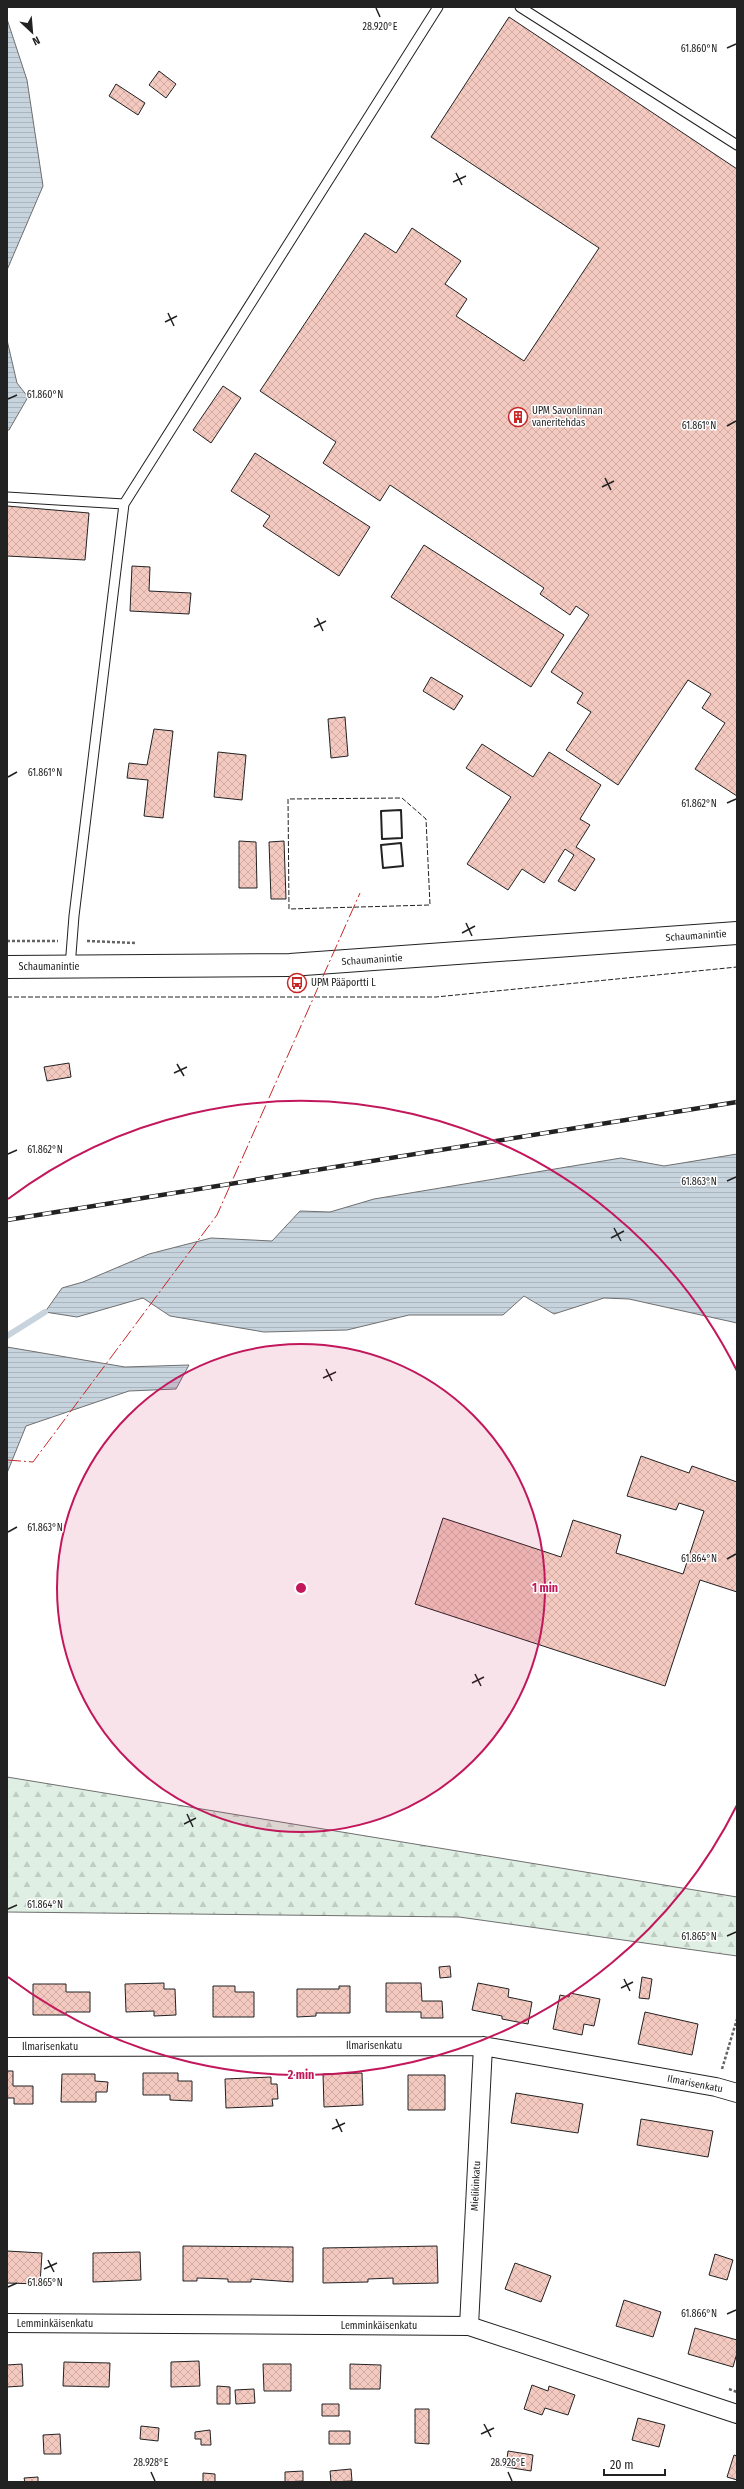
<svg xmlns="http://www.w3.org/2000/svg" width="744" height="2489" viewBox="0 0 744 2489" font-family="'Fira Sans Condensed',sans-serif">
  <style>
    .forest { fill: url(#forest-firs); stroke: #6f6f6f }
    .water { fill: url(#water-rules); stroke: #6f6f6f }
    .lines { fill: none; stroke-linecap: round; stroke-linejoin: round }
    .stream { stroke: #c7d3dd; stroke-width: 6 }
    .building { fill: url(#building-cross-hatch); stroke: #222 }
    .lane-casing { stroke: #222; stroke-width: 11 }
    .street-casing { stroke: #222; stroke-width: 20 }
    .secondary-casing { stroke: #222; stroke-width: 24 }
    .path { stroke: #646464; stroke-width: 2.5; stroke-dasharray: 3 2; stroke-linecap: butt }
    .lane { stroke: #fff; stroke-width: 9 }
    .street { stroke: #fff; stroke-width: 18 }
    .secondary { stroke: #fff; stroke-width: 22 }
    .rail-casing { stroke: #222; stroke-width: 4.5 }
    .rail { stroke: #fff; stroke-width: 3; stroke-dasharray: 9; stroke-linecap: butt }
    .fence { stroke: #222; stroke-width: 1; stroke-dasharray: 5 2; stroke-linecap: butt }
    .wall { stroke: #222; stroke-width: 2 }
    .power { stroke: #c62828; stroke-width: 1; stroke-dasharray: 14 3 2 3; stroke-linecap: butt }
    .ticks { fill: none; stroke: #222; stroke-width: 1.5 }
    .ring { fill: none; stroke: #c2185b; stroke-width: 2 }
    .labels { text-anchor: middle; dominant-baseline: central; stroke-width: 3; stroke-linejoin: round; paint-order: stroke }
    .poi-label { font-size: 10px; fill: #222; stroke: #fff; text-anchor: start }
    .street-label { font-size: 10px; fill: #222; stroke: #fff }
    .ticks-label { font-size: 10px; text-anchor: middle; fill: #222; stroke: #fff; stroke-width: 3; stroke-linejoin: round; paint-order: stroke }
    .centre { fill: #c2185b; stroke: #fff; stroke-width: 2 }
    .ring-label { font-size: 12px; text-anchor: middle; font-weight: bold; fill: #c2185b; stroke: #fff; stroke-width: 3; stroke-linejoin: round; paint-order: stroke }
  </style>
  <defs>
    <pattern id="forest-firs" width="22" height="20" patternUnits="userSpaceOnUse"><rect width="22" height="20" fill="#e0efe3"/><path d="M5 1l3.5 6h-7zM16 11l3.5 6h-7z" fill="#c0cdc2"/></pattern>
    <pattern id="water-rules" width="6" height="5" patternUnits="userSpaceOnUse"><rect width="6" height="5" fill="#c7d3dd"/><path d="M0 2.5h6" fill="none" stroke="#abb5bd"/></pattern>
    <pattern id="building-cross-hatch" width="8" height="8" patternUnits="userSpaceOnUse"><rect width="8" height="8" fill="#f3c9c0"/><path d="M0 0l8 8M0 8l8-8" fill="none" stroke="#d0aca5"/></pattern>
  </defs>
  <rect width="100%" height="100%" fill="#fff"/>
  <path class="forest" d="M7 1777 737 1897V1956L459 1917 7 1912Z"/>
  <path class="water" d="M7 19 27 80 43 186 7 270Z
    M7 340 17 383 28 397 9 430H7Z
    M737 1154V1323L629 1299 604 1298 554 1314 524 1296 503 1315H409L347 1330 264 1332 170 1316 143 1298 77 1317 45 1312 62 1288 83 1282 149 1254 211 1238 272 1241 300 1211 330 1212 374 1199 621 1158 664 1166Z
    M7 1347 125 1367 189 1365 176 1389 129 1391 26 1426 7 1473Z"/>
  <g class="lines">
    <path class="stream" d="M7 1336 45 1312"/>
  </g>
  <path class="building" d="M509 17 737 169V796L695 769 725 723 702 708 711 694 688 680 618 785 566 750 591 712 577 703 583 693 551 672 589 615 576 606 570 615 540 594 544 588 390 485 380 501 323 463 336 442 260 391 365 233 396 253 412 228 461 261 445 284 467 299 456 316 524 361 599 248 431 137Z
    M159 71 176 84 166 98 149 85Z
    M116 84 145 103 138 115 109 96Z
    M223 386 241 398 211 443 193 430Z
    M255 453 370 527 339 576 263 526 270 516 231 491Z
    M7 506 89 513 85 560 7 556Z
    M424 545 564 635 531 687 391 597Z
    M132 566 150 567 149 591 191 593 189 614 130 611Z
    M431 677 463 696 454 710 423 691Z
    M345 717 348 756 331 758 328 719Z
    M154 729 173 731 163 818 144 816 148 780 127 778 129 763 147 765Z
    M482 744 533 777 549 752 601 785 580 819 590 825 576 847 595 859 575 891 558 881 574 855 565 849 544 883 522 869 508 890 467 864 511 797 466 768Z
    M218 752 246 755 242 800 214 797Z
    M239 841 256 842 257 888H239Z
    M284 841 286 899H271L269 842Z
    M69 1063 71 1077 47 1081 44 1067Z
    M641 1456 689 1473 692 1466 737 1482V1592L700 1580 665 1686 415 1604 443 1518 561 1557 573 1520 621 1535 616 1553 683 1574 704 1511 679 1503 676 1510 627 1496Z
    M450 1966 451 1977 440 1978 439 1967Z
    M642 1977 652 1979 649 1999 639 1998Z
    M164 1983V1989H175L176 2015 154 2016V2011L126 2012 125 1984Z
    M386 1983H421L422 2001H442L443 2018H421V2012H386Z
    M478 1983 509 1989 508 1997 532 2002 528 2024 502 2019V2016L472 2010Z
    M33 1984H66V1992H90V2012H66V2015H33Z
    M213 1986H235V1992H254V2017H213Z
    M339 1986H350V2013H316V2016L297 2017V1989H339Z
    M570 1993 600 1999 594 2026 584 2024 582 2035 553 2029 560 1995 569 1997Z
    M645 2012 698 2024 692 2055 638 2044Z
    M7 2071H13V2086H33V2104H14V2098H7Z
    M143 2073H178V2081H192V2101L170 2100V2095H143Z
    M362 2073 363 2105 324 2107 323 2074Z
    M62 2074H95V2081L108 2082 107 2092H96V2102H61Z
    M408 2075H445V2110H408Z
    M271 2077V2084H277L278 2099H272L273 2106 226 2108 225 2079Z
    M516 2093 583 2104 578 2133 511 2123Z
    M641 2119 713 2131 708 2157 637 2145Z
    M183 2246 293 2247V2282L251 2279V2282H228V2279L197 2278V2281H183Z
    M437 2246 438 2283 393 2284V2278L368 2279V2282L323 2283V2248Z
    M7 2251 42 2253 40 2284 7 2283Z
    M140 2252 141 2280 93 2282V2253Z
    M715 2254 733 2260 727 2280 709 2275Z
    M515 2263 551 2276 541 2302 505 2289Z
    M624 2300 661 2312 653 2337 616 2326Z
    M695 2328 737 2340V2353L733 2367 688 2354Z
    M199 2361 200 2386 171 2387V2362Z
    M64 2362 110 2363 109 2387 63 2386Z
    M22 2364 23 2386 7 2387V2365Z
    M263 2364H291V2391H264Z
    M350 2364 381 2365 380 2389H350Z
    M532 2385 548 2391 549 2386 575 2395 568 2415 545 2408 542 2415 524 2409Z
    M217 2386 230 2387V2404H217Z
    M254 2389 255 2403 236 2404 235 2390Z
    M322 2404H339V2416H322Z
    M415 2409H429V2444L415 2443Z
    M638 2418 665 2425 659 2447 632 2440Z
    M141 2426 159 2428 158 2441 140 2439Z
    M210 2430 211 2445H201V2439H195V2432Z
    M329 2431H350V2444H329Z
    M60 2434 61 2454H44L43 2435Z
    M508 2451 533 2455 531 2471 506 2467Z
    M734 2455 737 2456V2480L727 2477Z
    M351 2469 352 2481 331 2482 330 2471Z
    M303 2471V2481L285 2482V2472Z
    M203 2473 215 2474V2482H203Z
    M38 2477V2482H25L24 2478Z"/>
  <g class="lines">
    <defs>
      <path id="lane" d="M520 7 737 145
        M7 497 124 504 74 916 70 967
        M124 504 438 7"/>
      <path id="street" d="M7 2047 483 2046 716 2087 737 2093
        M7 2323 469 2326 737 2414
        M469 2326 483 2046"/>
      <path id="secondary" d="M7 967 290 965 737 933"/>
    </defs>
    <use href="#lane" class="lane-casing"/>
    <use href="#street" class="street-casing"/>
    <use href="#secondary" class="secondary-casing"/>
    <path class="path" d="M7 941H58
      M87 941 136 943
      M722 2069 737 2019
      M729 2389 737 2392"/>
    <use href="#lane" class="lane"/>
    <use href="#street" class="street"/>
    <use href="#secondary" class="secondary"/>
    <defs>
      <path id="rail" d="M7 1220 737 1102"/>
    </defs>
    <use href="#rail" class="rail-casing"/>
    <use href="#rail" class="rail"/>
    <path class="fence" d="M402 798 426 819 430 905 289 909 288 799Z
      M7 997H436L737 967"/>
    <path class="wall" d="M401 810 402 838 382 839 381 811Z
      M401 843 403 866 383 868 381 845Z"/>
    <path class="power" d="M7 1460 33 1462 217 1215 360 893"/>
  </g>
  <path class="ticks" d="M376 8 380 17M727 48 736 44M456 173 462 185M453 182 466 176M168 313 174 326M165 322 177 316M8 399 17 395M727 426 736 421M605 478 611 490M602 487 614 481M317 618 323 631M314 627 326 621M8 777 17 772M727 803 736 799M466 923 472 936M462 933 475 926M177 1064 184 1076M174 1073 187 1067M8 1154 17 1150M727 1181 736 1177M614 1228 621 1241M611 1238 624 1231M326 1369 332 1381M323 1378 336 1372M8 1532 17 1527M727 1559 736 1554M475 1674 481 1686M472 1683 484 1677M187 1814 193 1827M184 1824 196 1818M8 1909 17 1905M727 1936 736 1932M624 1979 630 1991M621 1988 633 1982M336 2119 342 2132M332 2129 345 2123M48 2260 54 2272M44 2269 57 2263M8 2287 17 2283M727 2314 736 2310M484 2424 491 2437M481 2434 494 2428M151 2472 155 2481M508 2472 512 2481"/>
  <circle cx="301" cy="1588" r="244" fill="#c2185b" fill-opacity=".12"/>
  <g class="ring">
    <circle cx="301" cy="1588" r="244"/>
    <path d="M737 1805A487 487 0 0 1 8 1977M8 1199A487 487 0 0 1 737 1371"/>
  </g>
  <defs>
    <symbol id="building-ring" viewBox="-11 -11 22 22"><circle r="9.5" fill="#fff" stroke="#c62828" stroke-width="1.5"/><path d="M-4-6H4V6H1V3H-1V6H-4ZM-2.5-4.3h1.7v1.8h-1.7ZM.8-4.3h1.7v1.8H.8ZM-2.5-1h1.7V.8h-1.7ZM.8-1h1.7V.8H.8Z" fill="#c62828"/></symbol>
    <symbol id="bus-ring" viewBox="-11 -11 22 22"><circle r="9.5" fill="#fff" stroke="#c62828" stroke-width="1.5"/><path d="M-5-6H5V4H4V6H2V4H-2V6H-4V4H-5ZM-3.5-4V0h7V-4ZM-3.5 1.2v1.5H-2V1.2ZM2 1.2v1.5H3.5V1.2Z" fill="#c62828"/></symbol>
  </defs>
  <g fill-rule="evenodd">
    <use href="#building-ring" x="507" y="406" width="22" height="22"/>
    <use href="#bus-ring" x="286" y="972" width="22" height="22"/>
  </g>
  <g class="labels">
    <g class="poi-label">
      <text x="532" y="411">UPM Savonlinnan<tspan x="532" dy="12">vaneritehdas</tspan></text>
      <text x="311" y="983">UPM Pääportti L</text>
    </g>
    <g class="street-label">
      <text transform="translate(696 936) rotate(-4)">Schaumanintie</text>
      <text transform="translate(372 960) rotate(-4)">Schaumanintie</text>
      <text x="49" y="967">Schaumanintie</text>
      <text x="374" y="2046">Ilmarisenkatu</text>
      <text x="50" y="2047">Ilmarisenkatu</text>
      <text transform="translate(695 2084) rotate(11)">Ilmarisenkatu</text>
      <text transform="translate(476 2186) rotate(-87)">Mielikinkatu</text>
      <text x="55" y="2324">Lemminkäisenkatu</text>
      <text x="379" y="2326">Lemminkäisenkatu</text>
    </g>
  </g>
  <g class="ticks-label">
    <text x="380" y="30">28.920°E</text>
    <text x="699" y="52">61.860°N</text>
    <text x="45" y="398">61.860°N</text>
    <text x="699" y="429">61.861°N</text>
    <text x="45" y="776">61.861°N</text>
    <text x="699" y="807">61.862°N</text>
    <text x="45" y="1153">61.862°N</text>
    <text x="699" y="1185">61.863°N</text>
    <text x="45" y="1531">61.863°N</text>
    <text x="699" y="1562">61.864°N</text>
    <text x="45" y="1908">61.864°N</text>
    <text x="699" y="1940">61.865°N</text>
    <text x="45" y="2286">61.865°N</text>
    <text x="699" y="2317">61.866°N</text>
    <text x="151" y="2466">28.928°E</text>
    <text x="508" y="2466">28.926°E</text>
  </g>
  <circle cx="301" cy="1588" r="6" class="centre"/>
  <g class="ring-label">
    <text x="545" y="1592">1 min</text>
    <text x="301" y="2079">2 min</text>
  </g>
  <rect width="744" height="2489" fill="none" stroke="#222222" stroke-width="16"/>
  <g transform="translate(32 32) rotate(154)" stroke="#ffffff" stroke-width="3" paint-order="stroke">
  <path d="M0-3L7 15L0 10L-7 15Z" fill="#222222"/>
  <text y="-6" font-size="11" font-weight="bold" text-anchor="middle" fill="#222222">N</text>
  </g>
  <path d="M604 2469v6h61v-6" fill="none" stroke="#222222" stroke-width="2"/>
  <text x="610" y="2469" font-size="12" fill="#222222" stroke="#ffffff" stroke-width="3" paint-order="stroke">20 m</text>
</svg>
